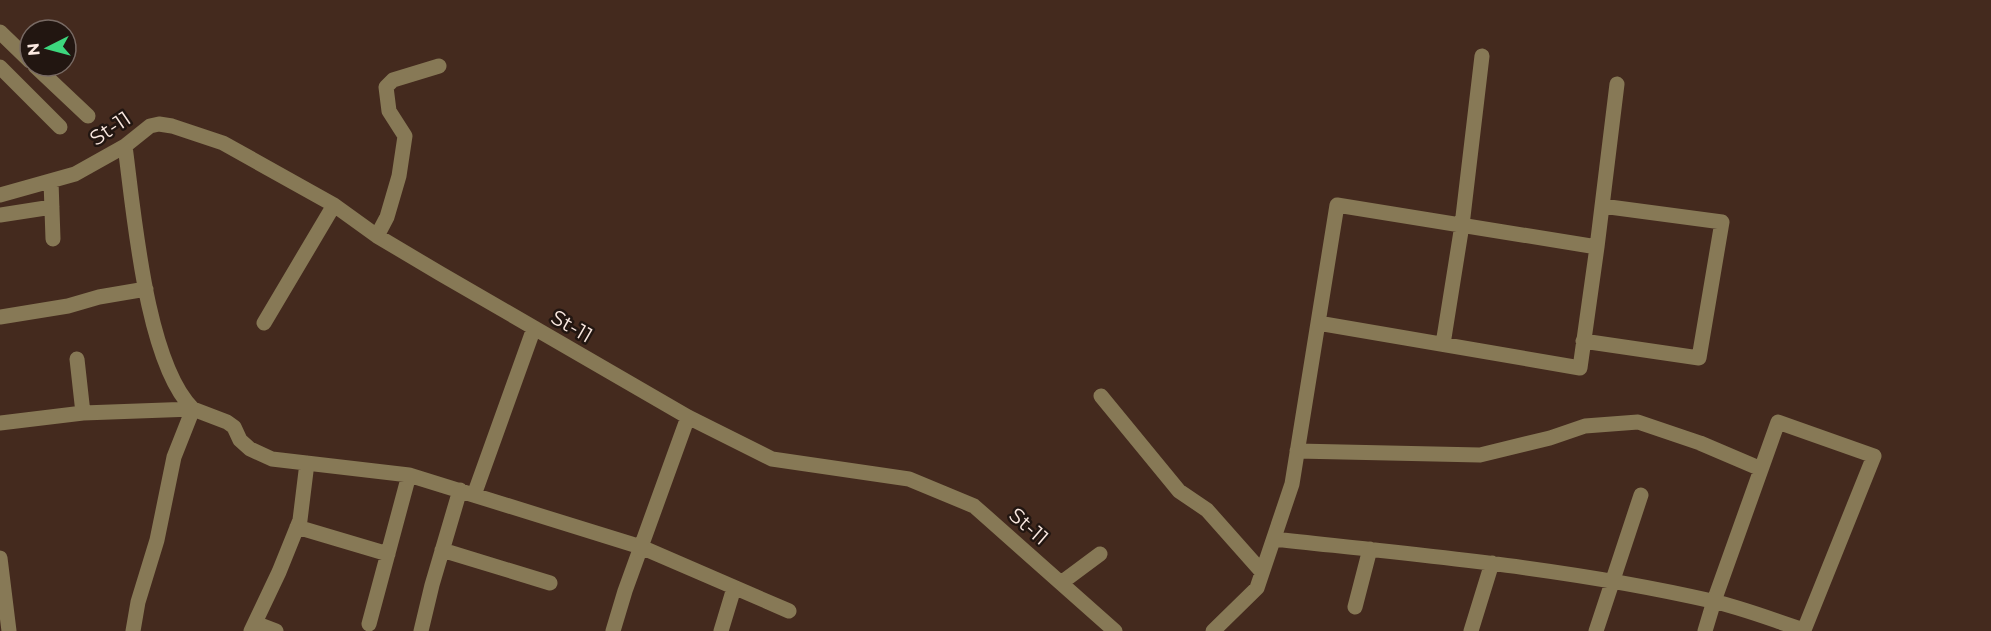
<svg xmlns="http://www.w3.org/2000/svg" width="1991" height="631" viewBox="0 0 1991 631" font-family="Montserrat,sans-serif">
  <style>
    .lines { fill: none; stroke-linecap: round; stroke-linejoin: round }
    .minor { stroke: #877956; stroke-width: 15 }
    .labels { text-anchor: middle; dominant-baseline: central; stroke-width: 5; stroke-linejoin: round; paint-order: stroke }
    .street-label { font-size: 21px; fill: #fae8e0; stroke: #221611 }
  </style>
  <rect width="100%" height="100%" fill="#442a1e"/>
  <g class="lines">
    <path class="minor" d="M0 32 30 61
      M35 66 88 116
      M0 67 60 127
      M125 146C134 213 146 363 193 409L174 457 157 540 138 602 133 631
      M51 181 53 239
      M0 195 75 174 125 146 150 126 159 124 172 126 223 143 334 205 377 236 441 274 688 417 772 459 909 479 974 506 1115 631
      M0 215 52 207
      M377 236 387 217 399 176 405 136 389 111 386 87 393 80 439 66
      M1597 247 1617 84
      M0 317 68 306 99 297 146 289
      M264 323 334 205
      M1583 341 1699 358 1722 222 1602 206
      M1443 344 1462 225 1482 56
      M77 359 83 413
      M1101 396 1179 491 1207 510 1262 572
      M0 423 83 413 193 409 227 422 234 427 240 440 250 449 272 459 409 475 641 547 789 611
      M1297 451 1480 455 1550 438 1585 426 1638 422 1700 443 1761 469
      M474 495 534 328
      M297 527 388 554
      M1274 539C1420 555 1568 568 1712 601 1743 608 1773 620 1804 630L1874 456 1778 422 1714 601 1705 631
      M442 550 550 583
      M0 558 9 631
      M1061 583 1100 554
      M1355 607 1370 549
      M255 623 276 631
      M369 624 409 475
      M251 631 279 572 300 520 307 463
      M421 631 432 585 460 490
      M613 631 625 591 688 417
      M721 631 734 588
      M1213 631 1257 588 1292 484 1337 205 1597 247 1580 368 1318 323
      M1471 631 1492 563
      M1596 631 1641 495"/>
  </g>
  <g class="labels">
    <g class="street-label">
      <text transform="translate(110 128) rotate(-34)">St-11</text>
      <text transform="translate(572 326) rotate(30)">St-11</text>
      <text transform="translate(1029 526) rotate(41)">St-11</text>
    </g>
  </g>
  <g transform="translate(48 48) rotate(264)"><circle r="28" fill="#221611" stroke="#786a64" stroke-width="1.5"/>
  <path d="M0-4.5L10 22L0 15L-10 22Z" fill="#3dd77e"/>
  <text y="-9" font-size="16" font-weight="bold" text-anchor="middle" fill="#fae8e0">N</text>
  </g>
</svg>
